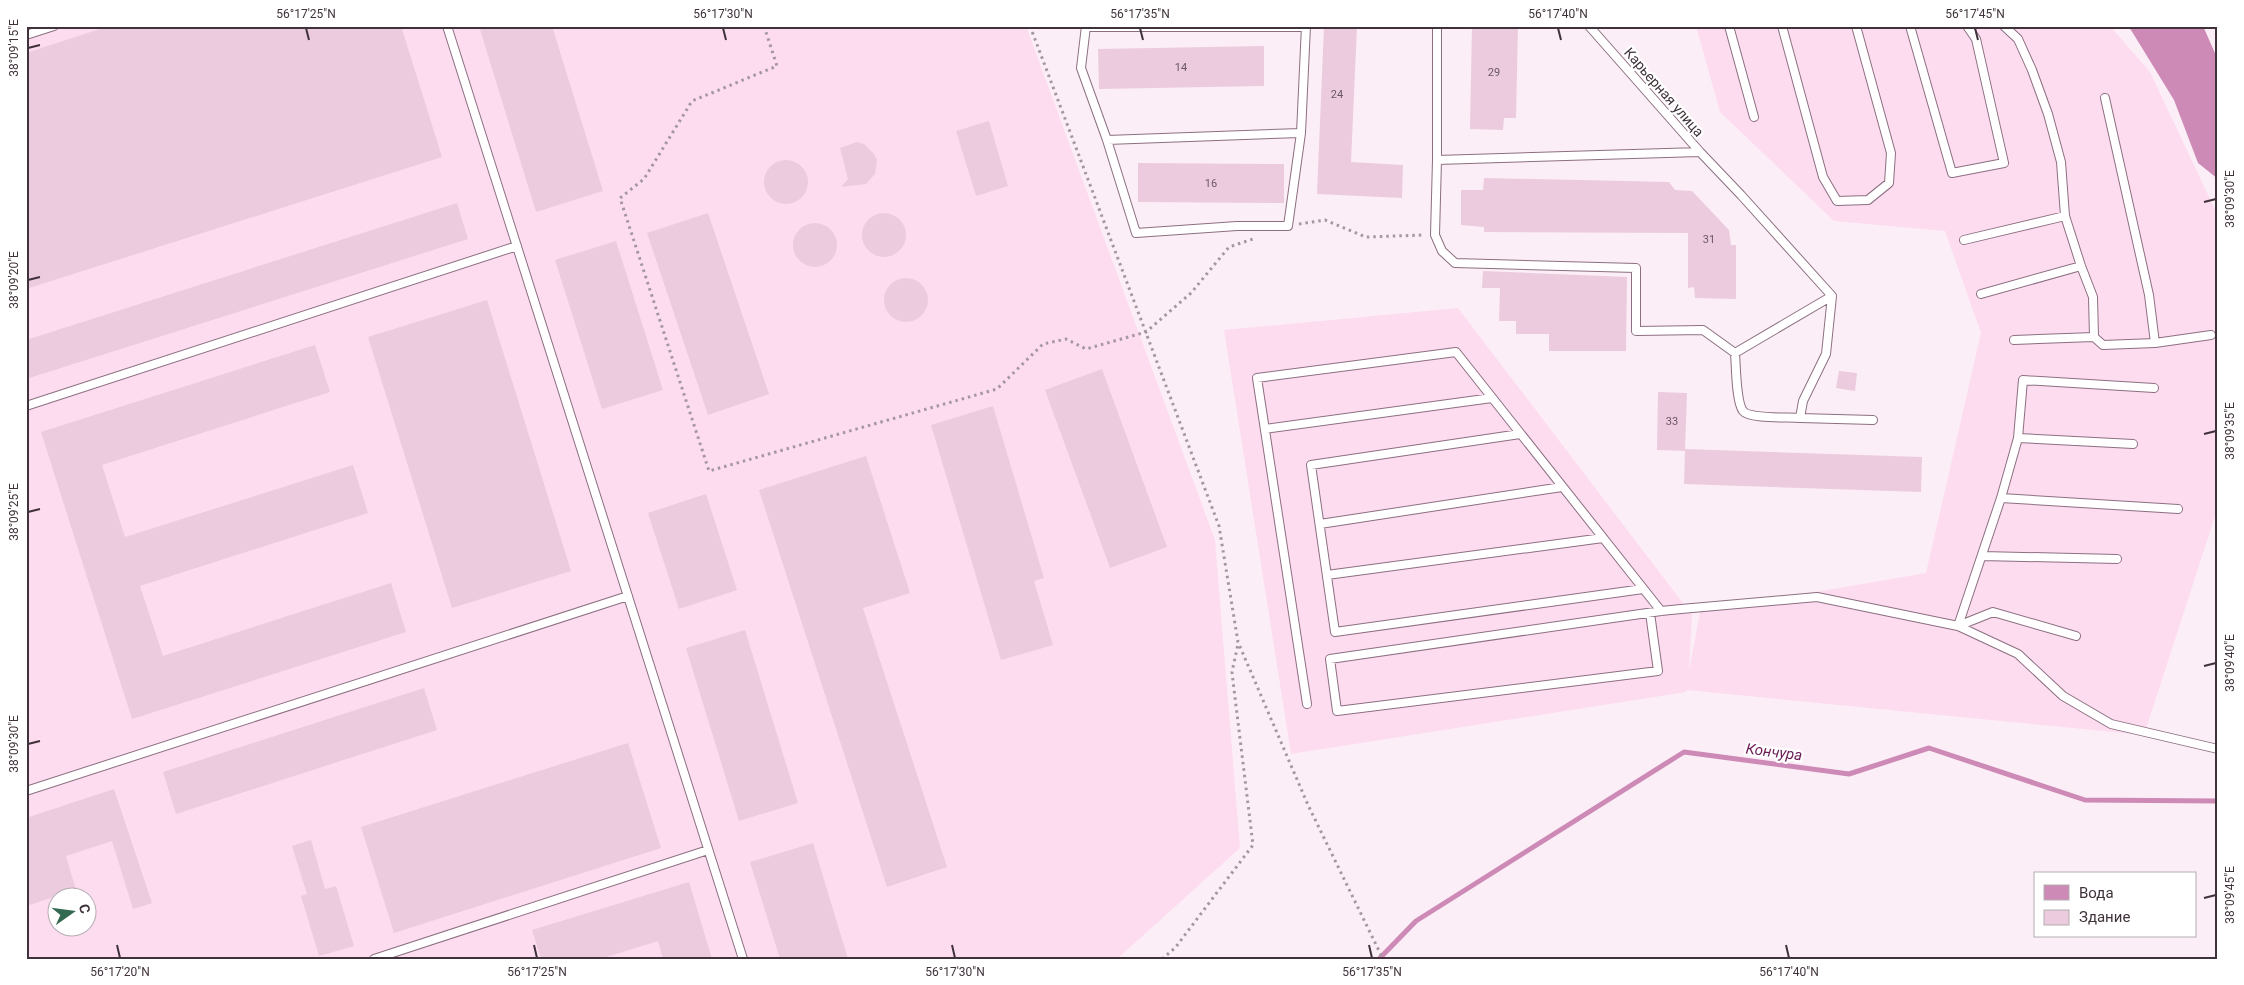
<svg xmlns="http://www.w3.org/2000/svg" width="2244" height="985" viewBox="0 0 2244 985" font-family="Roboto,sans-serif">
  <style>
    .built { fill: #fddcf0; fill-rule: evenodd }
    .water { fill: #ce8ab6 }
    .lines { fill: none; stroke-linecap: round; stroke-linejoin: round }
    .stream { stroke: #ce8ab6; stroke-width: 5 }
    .building { fill: #eccbdf }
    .service-casing { stroke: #8c6f81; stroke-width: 10 }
    .path { stroke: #a4979f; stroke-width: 3; stroke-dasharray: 2.5 4; stroke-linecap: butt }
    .service { stroke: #fff; stroke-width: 8 }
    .ticks { fill: none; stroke: #3f323a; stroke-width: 2 }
    .labels { text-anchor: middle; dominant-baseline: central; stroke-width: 4.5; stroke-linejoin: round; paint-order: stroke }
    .number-label { font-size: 11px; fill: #6a5863 }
    .street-label { font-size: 14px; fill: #3f323a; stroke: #fff }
    .water-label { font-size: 15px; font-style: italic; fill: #6c1c56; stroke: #fff }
    .neatline { fill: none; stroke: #3f323a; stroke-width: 2 }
    .ticks-label { font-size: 12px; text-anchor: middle; fill: #3f323a }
  </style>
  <rect width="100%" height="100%" fill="#fceef6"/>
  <path class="built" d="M26 26H1026L1215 540 1240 848 1117 959H26ZM58 898H88V928H58Z
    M1696 26H2110L2150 72 2218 216V507L2144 735 1687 690 1686 692 1291 754 1224 330 1458 308 1692 615 1689 671 1700 612 1926 573 1981 333 1945 231 1834 221 1720 112Z"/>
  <path class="water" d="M2126 26H2203L2218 60V179L2198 163 2174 100 2131 30Z"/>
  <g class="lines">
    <path class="stream" d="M1379 959 1416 921 1684 752 1849 774 1929 748 2085 800 2218 801"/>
  </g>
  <path class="building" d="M109 26H401L442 157 26 289V53Z
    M479 26H552L603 191 536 212Z
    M1324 26H1357L1351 162 1403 165 1402 198 1317 194Z
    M1472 26H1518L1516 118H1504L1503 130 1470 129Z
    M1264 46V86L1099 89 1098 49Z
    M989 121 1008 186 976 196 956 131Z
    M857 142 864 144 874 154 877 160 875 174 866 184 841 187 848 179 840 148Z
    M764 182a22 22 0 1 1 44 0a22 22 0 1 1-44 0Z
    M1138 163 1284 164V203L1138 202Z
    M1484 178 1669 182 1675 190 1692 191 1729 230 1731 245H1736V299L1695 298 1694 287 1688 288V233L1484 232V227L1461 225V190H1483Z
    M457 203 468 239 26 379V340Z
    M708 213 769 394 708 415 647 233Z
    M862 235a22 22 0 1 1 44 0a22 22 0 1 1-44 0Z
    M793 245a22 22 0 1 1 44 0a22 22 0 1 1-44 0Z
    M616 241 663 390 602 409 555 260Z
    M1483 271 1627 277 1626 351H1549V334H1516V321H1499L1500 288H1482Z
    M884 300a22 22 0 1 1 44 0a22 22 0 1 1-44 0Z
    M487 300 571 571 452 608 368 337Z
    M315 345 330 392 102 465 125 537 353 465 368 513 140 586 163 656 391 583 406 632 132 719 41 432Z
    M1102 369 1167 547 1110 568 1045 390Z
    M1839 371 1857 373 1855 391 1836 388Z
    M1658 392 1687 393 1685 449 1922 457 1921 492 1684 484 1685 451 1657 450Z
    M993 406 1044 578 1034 581 1053 645 1001 660 931 425Z
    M866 456 910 593 863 608 947 867 887 887 759 490Z
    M706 494 737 590 679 609 648 513Z
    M745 630 798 803 739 821 686 648Z
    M424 688 437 730 176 814 163 772Z
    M628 743 661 848 394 933 361 827Z
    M114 789 152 903 133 909 112 841 66 856 76 890 26 906V818Z
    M311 840 325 889 336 886 354 946 319 956 301 896 307 894 292 846Z
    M813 843 848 959H780L750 862Z
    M689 882 712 959H663L658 941 600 959H541L532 930Z"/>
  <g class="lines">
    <defs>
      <path id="service" d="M447 26 743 959
        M1086 26 1081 68 1107 140 1136 233 1237 226H1288L1301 133 1306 26
        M1437 26V160L1700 152 1741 195 1832 296 1826 354 1803 401 1800 418 1873 420
        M1589 26 1700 152
        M1729 26 1754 117
        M1782 26 1823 177 1837 201 1868 200 1889 183 1891 153 1856 26
        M1910 26 1952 173 2004 163 1976 39 1967 26
        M2004 26 2018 39 2032 70 2048 114 2061 162 2065 216 2081 266 2093 297 2094 337 2103 345 2155 343 2149 295 2105 98
        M1086 27H1306
        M26 35 54 26
        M1107 140 1301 133
        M1437 160 1435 235 1442 251 1455 263 1636 268V331L1703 330 1735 353 1832 296
        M1964 240 2065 216
        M1981 294 2081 266
        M2014 340 2094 337
        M2155 343 2211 335
        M1735 353C1736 365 1736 402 1743 411 1749 419 1789 417 1800 418
        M26 406 517 246
        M1265 429 1492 398
        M1520 434 1311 465 1335 632 1643 589
        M2018 438 2133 444
        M2001 498 2178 509
        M1320 524 1562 487
        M1982 556 2117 559
        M1327 575 1603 538
        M1650 613 1658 671 1337 711 1330 659 1661 611 1681 609 1817 597 1958 626 2018 654 2063 696 2111 724 2218 749
        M1958 626 2001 498 2018 438 2023 380 2154 388
        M1958 626 1993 612 2076 636
        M1307 704 1257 378 1456 352 1661 611
        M26 791 628 596
        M374 959 708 850"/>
    </defs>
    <use href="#service" class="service-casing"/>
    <path class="path" d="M764 26 777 66 692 101 644 179 620 198 709 471 997 389 1043 344 1066 339 1086 349 1146 332 1191 293 1229 247 1253 239
      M1030 26 1219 526 1238 642 1308 805 1383 959
      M1299 224 1325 220 1366 237 1424 235
      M1162 959 1175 948 1253 845 1233 681 1232 672 1238 644"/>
    <use href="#service" class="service"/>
  </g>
  <path class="ticks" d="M306 28 309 40M723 28 726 40M1140 28 1143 40M1558 28 1561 40M1975 28 1978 40M28 48 40 45M2204 202 2216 199M28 280 40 277M2204 434 2216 431M28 512 40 509M2204 666 2216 663M28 744 40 741M2204 898 2216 895M117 945 120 958M534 945 537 958M952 945 955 958M1369 945 1372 958M1786 945 1789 958"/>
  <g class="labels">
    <g class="number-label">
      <text x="1181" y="67">14</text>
      <text x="1494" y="72">29</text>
      <text x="1337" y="94">24</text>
      <text x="1211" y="183">16</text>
      <text x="1709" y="239">31</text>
      <text x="1672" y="421">33</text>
    </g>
    <g class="street-label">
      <text transform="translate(1664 92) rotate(49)">Карьерная улица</text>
    </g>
    <g class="water-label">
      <text transform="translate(1774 752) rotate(7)">Кончура</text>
    </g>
  </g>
  <rect width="2244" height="985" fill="none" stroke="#ffffff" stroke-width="55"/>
  <rect x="2034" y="872" width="162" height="65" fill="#ffffff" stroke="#b2adb0"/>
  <rect x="2044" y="885" width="25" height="15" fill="#ce8ab6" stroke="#b2adb0"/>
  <text x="2079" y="898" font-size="15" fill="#3f323a">Вода</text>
  <rect x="2044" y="910" width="25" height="15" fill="#eccbdf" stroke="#b2adb0"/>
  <text x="2079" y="922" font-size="15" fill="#3f323a">Здание</text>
  <g transform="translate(72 912) rotate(76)"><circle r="24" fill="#ffffff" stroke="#b2adb0"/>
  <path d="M0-4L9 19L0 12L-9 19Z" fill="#336950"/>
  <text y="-8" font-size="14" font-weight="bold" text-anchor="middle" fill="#3f323a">С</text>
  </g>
  <rect x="28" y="28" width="2188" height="930" class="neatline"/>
  <g class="ticks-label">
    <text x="306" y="18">56°17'25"N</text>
    <text x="723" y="18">56°17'30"N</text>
    <text x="1140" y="18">56°17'35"N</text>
    <text x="1558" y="18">56°17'40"N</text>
    <text x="1975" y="18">56°17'45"N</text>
    <text transform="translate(14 48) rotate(-90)" y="4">38°09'15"E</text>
    <text transform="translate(2230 199) rotate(-90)" y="4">38°09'30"E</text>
    <text transform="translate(14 280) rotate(-90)" y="4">38°09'20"E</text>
    <text transform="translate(2230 431) rotate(-90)" y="4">38°09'35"E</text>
    <text transform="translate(14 512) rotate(-90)" y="4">38°09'25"E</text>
    <text transform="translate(2230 663) rotate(-90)" y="4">38°09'40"E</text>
    <text transform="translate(14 744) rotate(-90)" y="4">38°09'30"E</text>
    <text transform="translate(2230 895) rotate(-90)" y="4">38°09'45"E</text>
    <text x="120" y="976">56°17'20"N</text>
    <text x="537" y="976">56°17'25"N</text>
    <text x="955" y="976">56°17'30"N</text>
    <text x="1372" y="976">56°17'35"N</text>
    <text x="1789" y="976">56°17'40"N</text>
  </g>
</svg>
